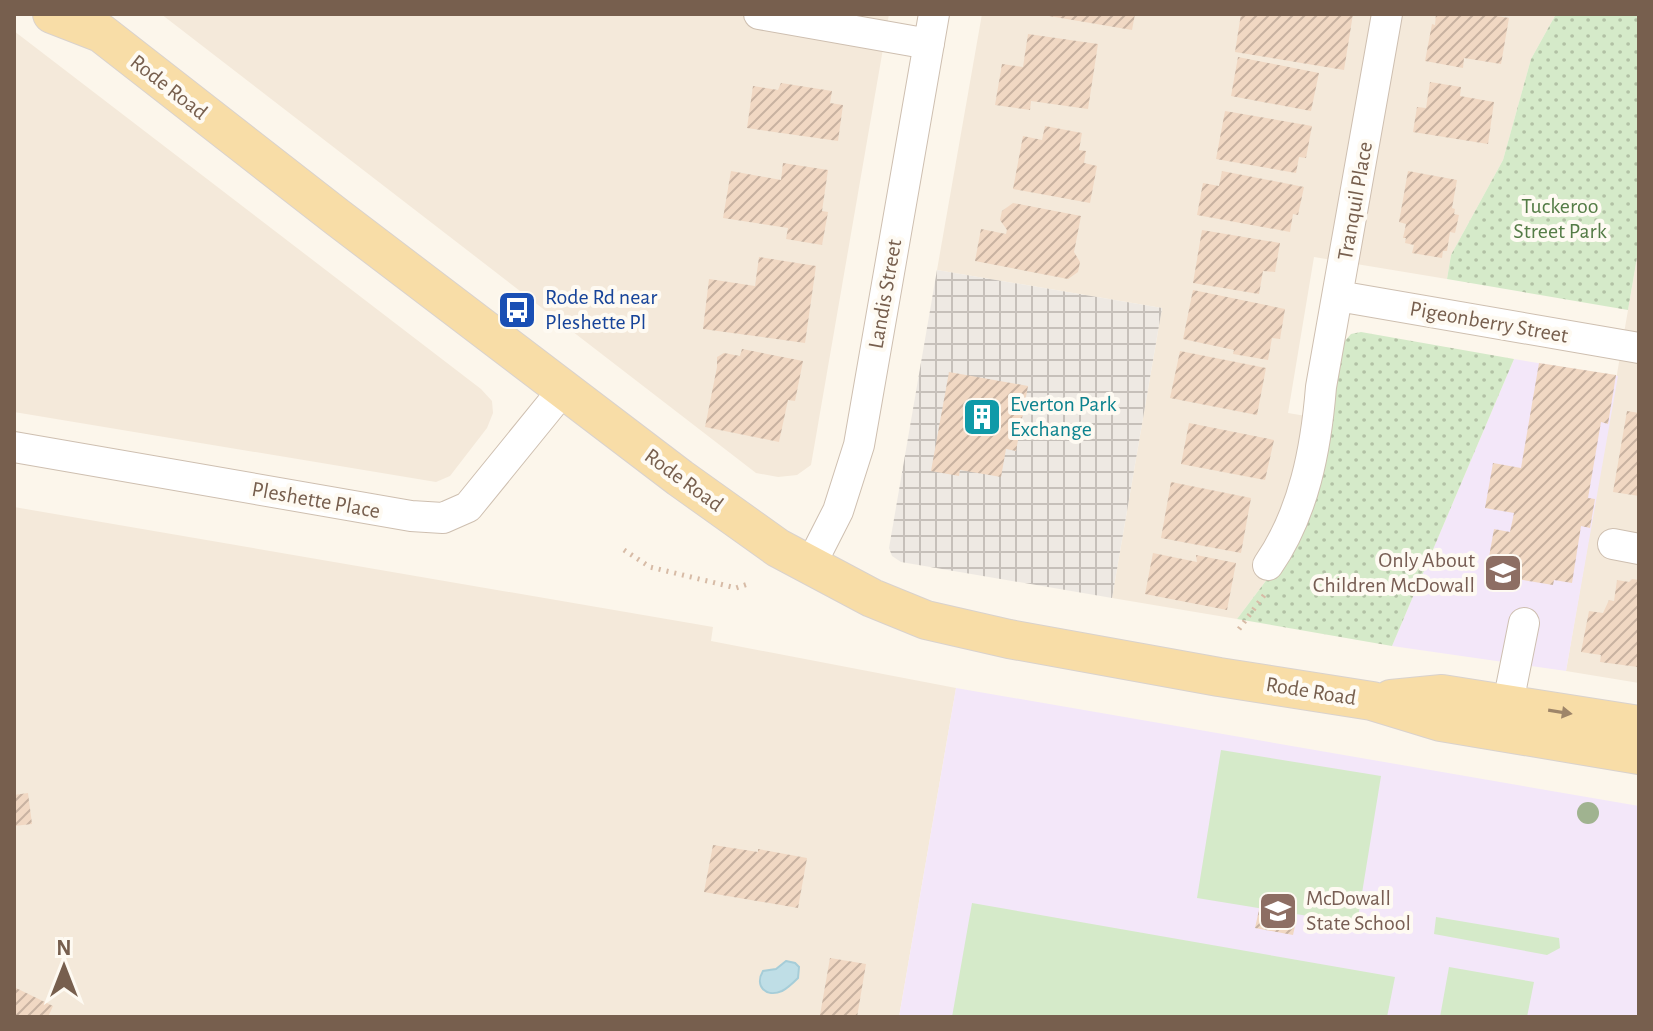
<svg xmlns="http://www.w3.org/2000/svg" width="1653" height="1031" viewBox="0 0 1653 1031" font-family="'Alegreya Sans',sans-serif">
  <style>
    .residential { fill: #f4e9da }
    .industrial { fill: url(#industrial-grid) }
    .education { fill: #f3e7f9 }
    .grass { fill: #d5eac9 }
    .park { fill: url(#park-dots) }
    .water { fill: #bfdee6; stroke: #a6cdd8; stroke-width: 2 }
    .building { fill: url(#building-hatch) }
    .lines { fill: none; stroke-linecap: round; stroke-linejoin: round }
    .minor-casing { stroke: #cebfb0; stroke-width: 32 }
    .major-casing { stroke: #d9d2cd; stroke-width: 40 }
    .path { stroke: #d7bba6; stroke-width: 5; stroke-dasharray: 2 6; stroke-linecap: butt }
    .minor { stroke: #fff; stroke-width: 30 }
    .major { stroke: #f8dda7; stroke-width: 38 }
    .tree { fill: #a0b390 }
    .oneway { fill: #9e8569 }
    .labels { text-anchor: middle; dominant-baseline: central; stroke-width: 8; stroke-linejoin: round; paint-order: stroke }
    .street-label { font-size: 22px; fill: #775f4e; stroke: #fefaf2 }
    .park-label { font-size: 22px; fill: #547c46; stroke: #fefaf2 }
    .transit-label { font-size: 22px; fill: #164399; stroke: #fefaf2; text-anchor: start }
    .culture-label { font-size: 22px; fill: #0d838f; stroke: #fefaf2; text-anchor: start }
    .education-label { font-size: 22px; fill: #785e54; stroke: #fefaf2; text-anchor: end }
  </style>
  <defs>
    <pattern id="industrial-grid" width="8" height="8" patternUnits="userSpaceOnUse" patternTransform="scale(2)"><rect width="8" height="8" fill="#eee9e3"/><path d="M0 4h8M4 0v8" fill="none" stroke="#c6c0ba"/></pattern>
    <pattern id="park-dots" width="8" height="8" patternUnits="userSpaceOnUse" patternTransform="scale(2)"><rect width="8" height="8" fill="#d5eac9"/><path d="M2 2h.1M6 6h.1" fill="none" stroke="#b2c1a5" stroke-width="1.8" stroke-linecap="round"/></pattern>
    <pattern id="building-hatch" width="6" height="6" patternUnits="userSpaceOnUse" patternTransform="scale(2)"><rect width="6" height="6" fill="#f1d8c3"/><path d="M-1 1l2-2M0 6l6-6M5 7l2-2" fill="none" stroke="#c8b2a1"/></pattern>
  </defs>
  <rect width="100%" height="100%" fill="#fcf6eb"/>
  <path class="residential" d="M161 14H889L811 465 797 475 778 477 756 473Z
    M982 14H1556L1531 59 1503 160 1451 255 1447 279 1314 257 1288 413 1330 420 1281 561 1237 619 1112 598 1162 308 937 270Z
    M14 31 481 389 492 401 493 413 487 428 450 476 436 482 14 412Z
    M1639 246V683L1566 671Z
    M14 507 713 627 711 641 956 688 899 1017H14Z"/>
  <path class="industrial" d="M937 270 1162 308 1112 598 901 562 892 556 889 548Z"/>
  <path class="education" d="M1514 359 1618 376 1566 671 1392 646Z
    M956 688 1639 806V1017H899Z"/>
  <path class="grass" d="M1221 750 1381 776 1357 924 1197 898Z
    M972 903 1395 977 1387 1017H952Z
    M1436 917 1559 938 1560 948 1547 955 1434 934Z
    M1449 967 1534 982 1527 1017H1440Z"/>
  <path class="park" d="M1556 14H1639V246L1628 310 1447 279 1451 255 1503 160 1531 59Z
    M1361 332 1514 359 1392 646 1237 619 1281 561 1344 342 1351 334Z"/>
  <path class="water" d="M786 961 795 963 799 967 798 978C793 983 788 988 782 991 766 998 754 986 763 971L776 969Z"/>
  <path class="building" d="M1049 14H1135L1132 30 1049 16Z
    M1241 14H1353L1344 70 1235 52Z
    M1436 14H1485L1509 18 1501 64 1464 58 1463 68 1425 61 1432 24 1435 25Z
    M1028 34 1098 44 1088 109 1031 101 1030 110 995 105 1002 64 1023 67Z
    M1238 57 1319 73 1311 111 1231 96Z
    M1430 82 1461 87 1460 96 1494 102 1488 144 1413 132 1417 107 1426 108Z
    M781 83 832 91 830 103 843 105 838 141 747 128 753 86 778 90Z
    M1225 111 1312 126 1306 158 1299 157 1296 173 1216 159Z
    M1045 126 1082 133 1079 150 1086 151 1084 163 1097 166 1090 203 1013 189 1023 136 1042 140Z
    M783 163 828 170 822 211 828 212 822 245 786 239 788 228 723 218 731 171 781 180Z
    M1222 171 1304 187 1298 215 1293 214 1290 232 1197 215 1203 183 1219 186Z
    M1408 171 1457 180 1452 208 1455 209 1454 214 1459 215 1455 233 1450 232 1447 251H1443L1442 258 1412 253 1414 245 1405 243 1406 238H1403L1406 224 1399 222Z
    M1013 203 1081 216 1074 252 1080 262 1078 272 1068 279 975 261 981 229 1006 234 1007 230 1000 220 1002 211Z
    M1202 230 1280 243 1275 272 1263 271 1259 294 1193 283Z
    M759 257 816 266 805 343 703 329 709 279 755 286Z
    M1193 290 1285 309 1280 339 1272 338 1268 360 1233 354 1234 350 1183 339Z
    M742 349 803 361 795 401 788 400 779 442 705 427 717 367V357L724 353 740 356Z
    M1180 351 1266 368 1257 415 1170 398Z
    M1539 363 1616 375 1608 424 1601 422 1588 498 1595 499 1590 528 1581 526 1572 583 1554 580 1553 585 1486 574 1494 529 1510 532 1514 513 1485 508 1493 463 1521 468Z
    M949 372 1028 386 1016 451 1006 449 1001 477 960 470 959 476 931 471Z
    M1627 411 1639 413V496L1613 492Z
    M1189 423 1274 440 1265 480 1181 464Z
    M1171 482 1251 498 1241 553 1161 538Z
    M1153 553 1197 562 1196 555 1236 563 1227 610 1145 594Z
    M1632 579 1639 580 1638 667 1600 662 1601 655 1581 652 1589 611 1603 613 1609 600 1614 601 1617 580 1629 582Z
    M28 793 32 824 14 826V795Z
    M713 845 758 852V849L807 858 798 908 704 892Z
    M1259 910 1297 917 1293 935 1255 928Z
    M830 958 866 964 857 1017H833L820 1015Z
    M14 987 53 1006 48 1017H14Z"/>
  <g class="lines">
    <defs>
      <path id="minor" d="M759 14 929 44
        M1338 296 1639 348
        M14 447 411 516 443 518 468 507 563 390
        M1613 544 1639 549
        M1268 565C1304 513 1316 449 1321 387L1387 14
        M810 566 838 511 859 445 934 14
        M1508 703 1524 623"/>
      <path id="major" d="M52 14 101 33 337 217 680 478 778 548 872 598 926 620 1009 639 1219 677 1372 701 1441 722 1639 755
        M1391 699 1442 694 1639 725"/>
    </defs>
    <use href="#minor" class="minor-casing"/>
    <use href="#major" class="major-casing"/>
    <path class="path" d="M624 550 650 567 736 588 748 584
      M1239 629 1265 594"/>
    <use href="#minor" class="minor"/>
    <use href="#major" class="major"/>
  </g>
  <circle class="tree" cx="1588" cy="813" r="11"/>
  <defs><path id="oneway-solid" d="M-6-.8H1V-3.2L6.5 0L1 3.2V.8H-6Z" transform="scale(2)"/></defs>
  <use class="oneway" href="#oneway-solid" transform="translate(1560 712) rotate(9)"/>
  <defs>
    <symbol id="bus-square" viewBox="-11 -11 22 22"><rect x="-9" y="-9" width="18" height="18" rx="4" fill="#1a4fb4" stroke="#fefaf2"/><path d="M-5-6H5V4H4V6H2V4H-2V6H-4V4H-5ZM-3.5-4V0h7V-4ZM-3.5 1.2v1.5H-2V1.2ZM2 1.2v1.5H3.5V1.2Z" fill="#fff"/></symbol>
    <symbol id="building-square" viewBox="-11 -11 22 22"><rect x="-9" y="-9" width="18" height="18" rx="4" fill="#0f9aa8" stroke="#fefaf2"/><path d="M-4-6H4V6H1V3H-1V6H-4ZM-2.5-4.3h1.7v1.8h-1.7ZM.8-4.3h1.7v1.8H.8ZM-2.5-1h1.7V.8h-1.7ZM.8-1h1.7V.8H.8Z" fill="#fff"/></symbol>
    <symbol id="school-square" viewBox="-11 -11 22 22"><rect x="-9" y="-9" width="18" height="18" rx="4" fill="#8d6e63" stroke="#fefaf2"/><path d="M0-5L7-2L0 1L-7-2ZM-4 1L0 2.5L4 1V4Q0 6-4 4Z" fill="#fff"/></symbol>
  </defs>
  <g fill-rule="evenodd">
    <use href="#bus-square" x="495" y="288" width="44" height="44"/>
    <use href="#building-square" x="960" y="395" width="44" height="44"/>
    <use href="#school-square" x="1481" y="551" width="44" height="44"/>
    <use href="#school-square" x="1256" y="889" width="44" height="44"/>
  </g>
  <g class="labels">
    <g class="street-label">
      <text transform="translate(169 87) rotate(38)">Rode Road</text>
      <text transform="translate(1355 201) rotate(-80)">Tranquil Place</text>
      <text transform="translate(885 294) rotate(-80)">Landis Street</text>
      <text transform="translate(1489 322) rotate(10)">Pigeonberry Street</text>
      <text transform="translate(684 480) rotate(36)">Rode Road</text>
      <text transform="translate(316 500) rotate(10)">Pleshette Place</text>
      <text transform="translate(1311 691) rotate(9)">Rode Road</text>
    </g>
    <g class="park-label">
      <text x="1560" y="206">Tuckeroo<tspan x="1560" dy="25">Street Park</tspan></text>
    </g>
    <g class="transit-label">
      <text x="545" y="297">Rode Rd near<tspan x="545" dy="25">Pleshette Pl</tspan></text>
    </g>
    <g class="culture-label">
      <text x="1010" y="404">Everton Park<tspan x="1010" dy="25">Exchange</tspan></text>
    </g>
    <g class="education-label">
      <text x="1475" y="560">Only About<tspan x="1475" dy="25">Children McDowall</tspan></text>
      <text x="1306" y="898" text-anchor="start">McDowall<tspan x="1306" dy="25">State School</tspan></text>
    </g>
  </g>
  <rect width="1653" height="1031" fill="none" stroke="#775f4e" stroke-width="32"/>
  <g transform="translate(64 967)" stroke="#fefaf2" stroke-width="6" paint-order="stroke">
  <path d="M0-6L14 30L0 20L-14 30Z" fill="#775f4e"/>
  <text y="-12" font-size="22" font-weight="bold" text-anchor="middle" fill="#775f4e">N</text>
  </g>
</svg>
